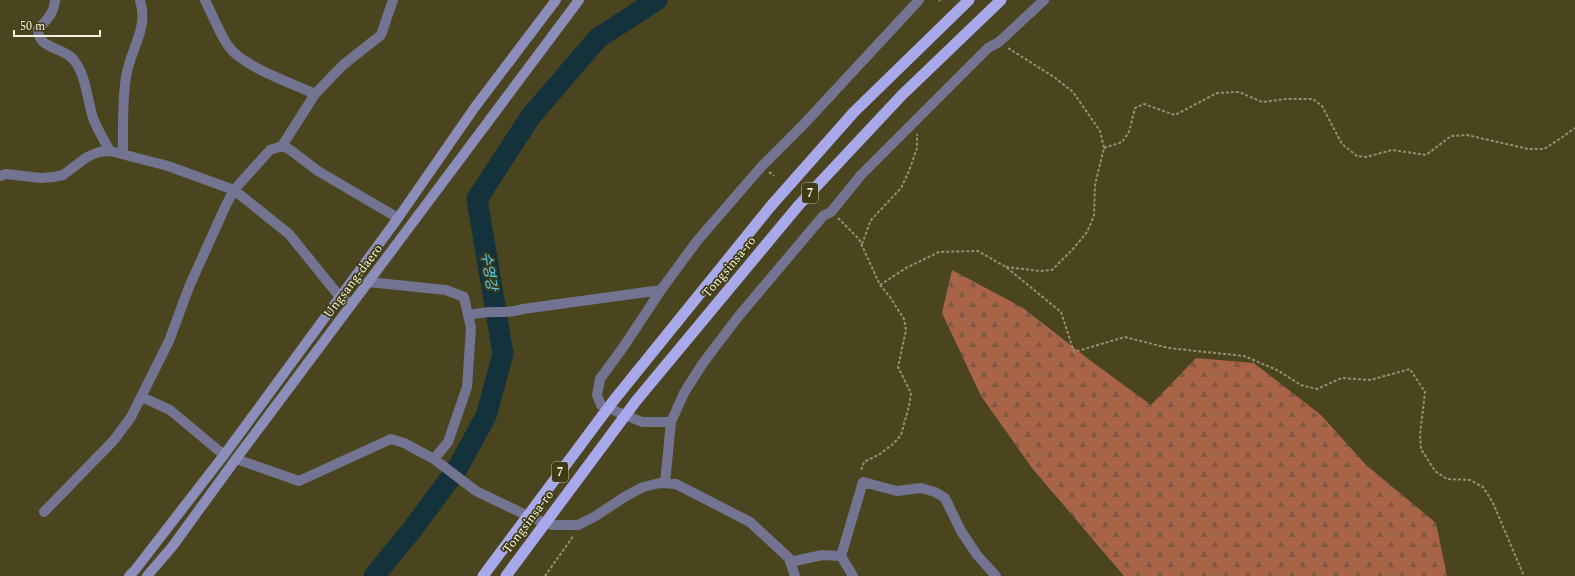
<svg xmlns="http://www.w3.org/2000/svg" width="1575" height="576" viewBox="0 0 1575 576" font-family="Spectral,'Noto Sans KR',serif">
  <style>
    .forest { fill: url(#forest-firs) }
    .lines { fill: none; stroke-linecap: round; stroke-linejoin: round }
    .river { stroke: #14323c; stroke-width: 21 }
    .path { stroke: #949172; stroke-width: 2; stroke-dasharray: 3 2; stroke-linecap: butt }
    .minor { stroke: #727491; stroke-width: 10 }
    .secondary { stroke: #8c8dbb; stroke-width: 10 }
    .trunk { stroke: #a8a9ea; stroke-width: 11 }
    .labels { text-anchor: middle; dominant-baseline: central; stroke-width: 3.5; stroke-linejoin: round; paint-order: stroke }
    .shield { fill: #3f3b14; stroke: #bebba0; stroke-width: 1 }
    .shield-label { font-size: 12px; font-weight: bold; fill: #f4f2dc }
    .street-label { font-size: 13px; fill: #f4f2dc; stroke: #3f3b14 }
    .water-label { font-size: 14px; font-style: italic; fill: #4ad2fc; stroke: #3f3b14 }
  </style>
  <defs>
    <pattern id="forest-firs" width="22" height="20" patternUnits="userSpaceOnUse"><rect width="22" height="20" fill="#a96447"/><path d="M5 1l3.5 6h-7zM16 11l3.5 6h-7z" fill="#7e5845"/></pattern>
  </defs>
  <rect width="100%" height="100%" fill="#4a451f"/>
  <path class="forest" d="M952 270 1023 308 1091 361 1151 405 1196 358 1254 363 1321 415 1366 465 1436 523 1447 576H1124L1032 468 981 396 942 313Z"/>
  <g class="lines">
    <path class="river" d="M374 576 411 531 457 469 486 416 503 354 477 199 531 116 598 38 657 0"/>
    <path class="path" d="M939 0 940 1
      M1104 148 1122 142 1129 132 1135 108 1144 104 1175 115 1217 93 1239 92 1262 102 1286 99H1313L1322 106 1342 144 1357 156 1366 157 1392 150 1426 155 1451 136 1467 135 1528 149H1544L1561 138 1575 128
      M769 172 774 176
      M838 218 859 239 880 285 890 297 904 319 906 330 898 367 911 393 909 406 901 435 893 444 880 454 864 462 861 471
      M862 244 871 220 901 188 909 171 917 148V134
      M1006 267 1040 271 1052 270 1073 249 1087 232 1094 216 1095 185 1104 148 1100 131 1073 92 1054 77 1008 48
      M880 285 906 268 939 252 978 251 1006 267 1061 312 1074 352 1125 337 1168 348 1244 356 1277 370 1301 385 1317 389 1342 378 1370 380 1410 369 1425 392 1420 435 1421 449 1435 471 1447 479 1470 480 1483 487 1493 503 1524 576
      M545 576 574 535"/>
    <path class="minor" d="M55 0C54 13 47 20 38 29 38 49 62 47 73 59 86 74 87 99 93 118 97 129 104 140 110 151
      M205 0C212 14 220 35 229 47 244 67 291 83 315 94
      M282 146 315 94 343 65 381 35 393 0
      M123 154C123 128 122 102 126 77 130 49 149 30 140 0
      M0 176 6 174 41 178 54 177 63 175 87 157 99 152 110 151 168 166 234 190 289 234 340 297 352 304
      M661 290 624 346 600 379 597 395 601 405 642 422H671L684 393 703 363 738 317 823 216 831 212 861 175 988 48 999 42 1044 0
      M468 316C485 309 506 315 523 309L661 290 697 241 762 166 804 124 919 0
      M142 397 170 410 224 455
      M236 459 299 481 391 439 404 443 434 459 448 442 467 387 471 328 464 297 446 290 368 282
      M434 459 476 491 530 517 552 525H578L594 517 626 496 643 487 660 483 676 484 750 522 789 558 795 576
      M665 483 671 422
      M44 512 114 440 131 417 169 341 189 287 226 205 234 190 270 150 282 146 289 149 318 171 398 218
      M790 562 822 555 841 556
      M853 576 841 556 863 482 897 491 921 488 935 492 945 498 961 531 977 555 996 576"/>
    <path class="secondary" d="M129 576 135 570 224 455 398 218 475 107 556 0
      M147 576 172 547 236 459 579 0"/>
    <path class="trunk" d="M483 576 614 400 770 207 854 112 969 0
      M506 576 636 401 798 206 902 95 1001 0"/>
  </g>
  <g class="labels">
    <g class="shield">
      <rect x="802" y="183" width="16" height="20" rx="3"/>
      <rect x="552" y="462" width="16" height="20" rx="3"/>
    </g>
    <g class="shield-label">
      <text x="810" y="193">7</text>
      <text x="560" y="472">7</text>
    </g>
    <g class="street-label">
      <text transform="translate(729 267) rotate(-50)">Tongsinsa-ro</text>
      <text transform="translate(353 281) rotate(-53)">Ungsang-daero</text>
      <text transform="translate(528 522) rotate(-53)">Tongsinsa-ro</text>
    </g>
    <g class="water-label">
      <text transform="translate(489 271) rotate(81)">수영강</text>
    </g>
  </g>
  <path d="M14 30v6h86v-6" fill="none" stroke="#f4f2dc" stroke-width="2"/>
  <text x="20" y="30" font-size="12" fill="#f4f2dc" stroke="#3f3b14" stroke-width="3" paint-order="stroke">50 m</text>
</svg>
